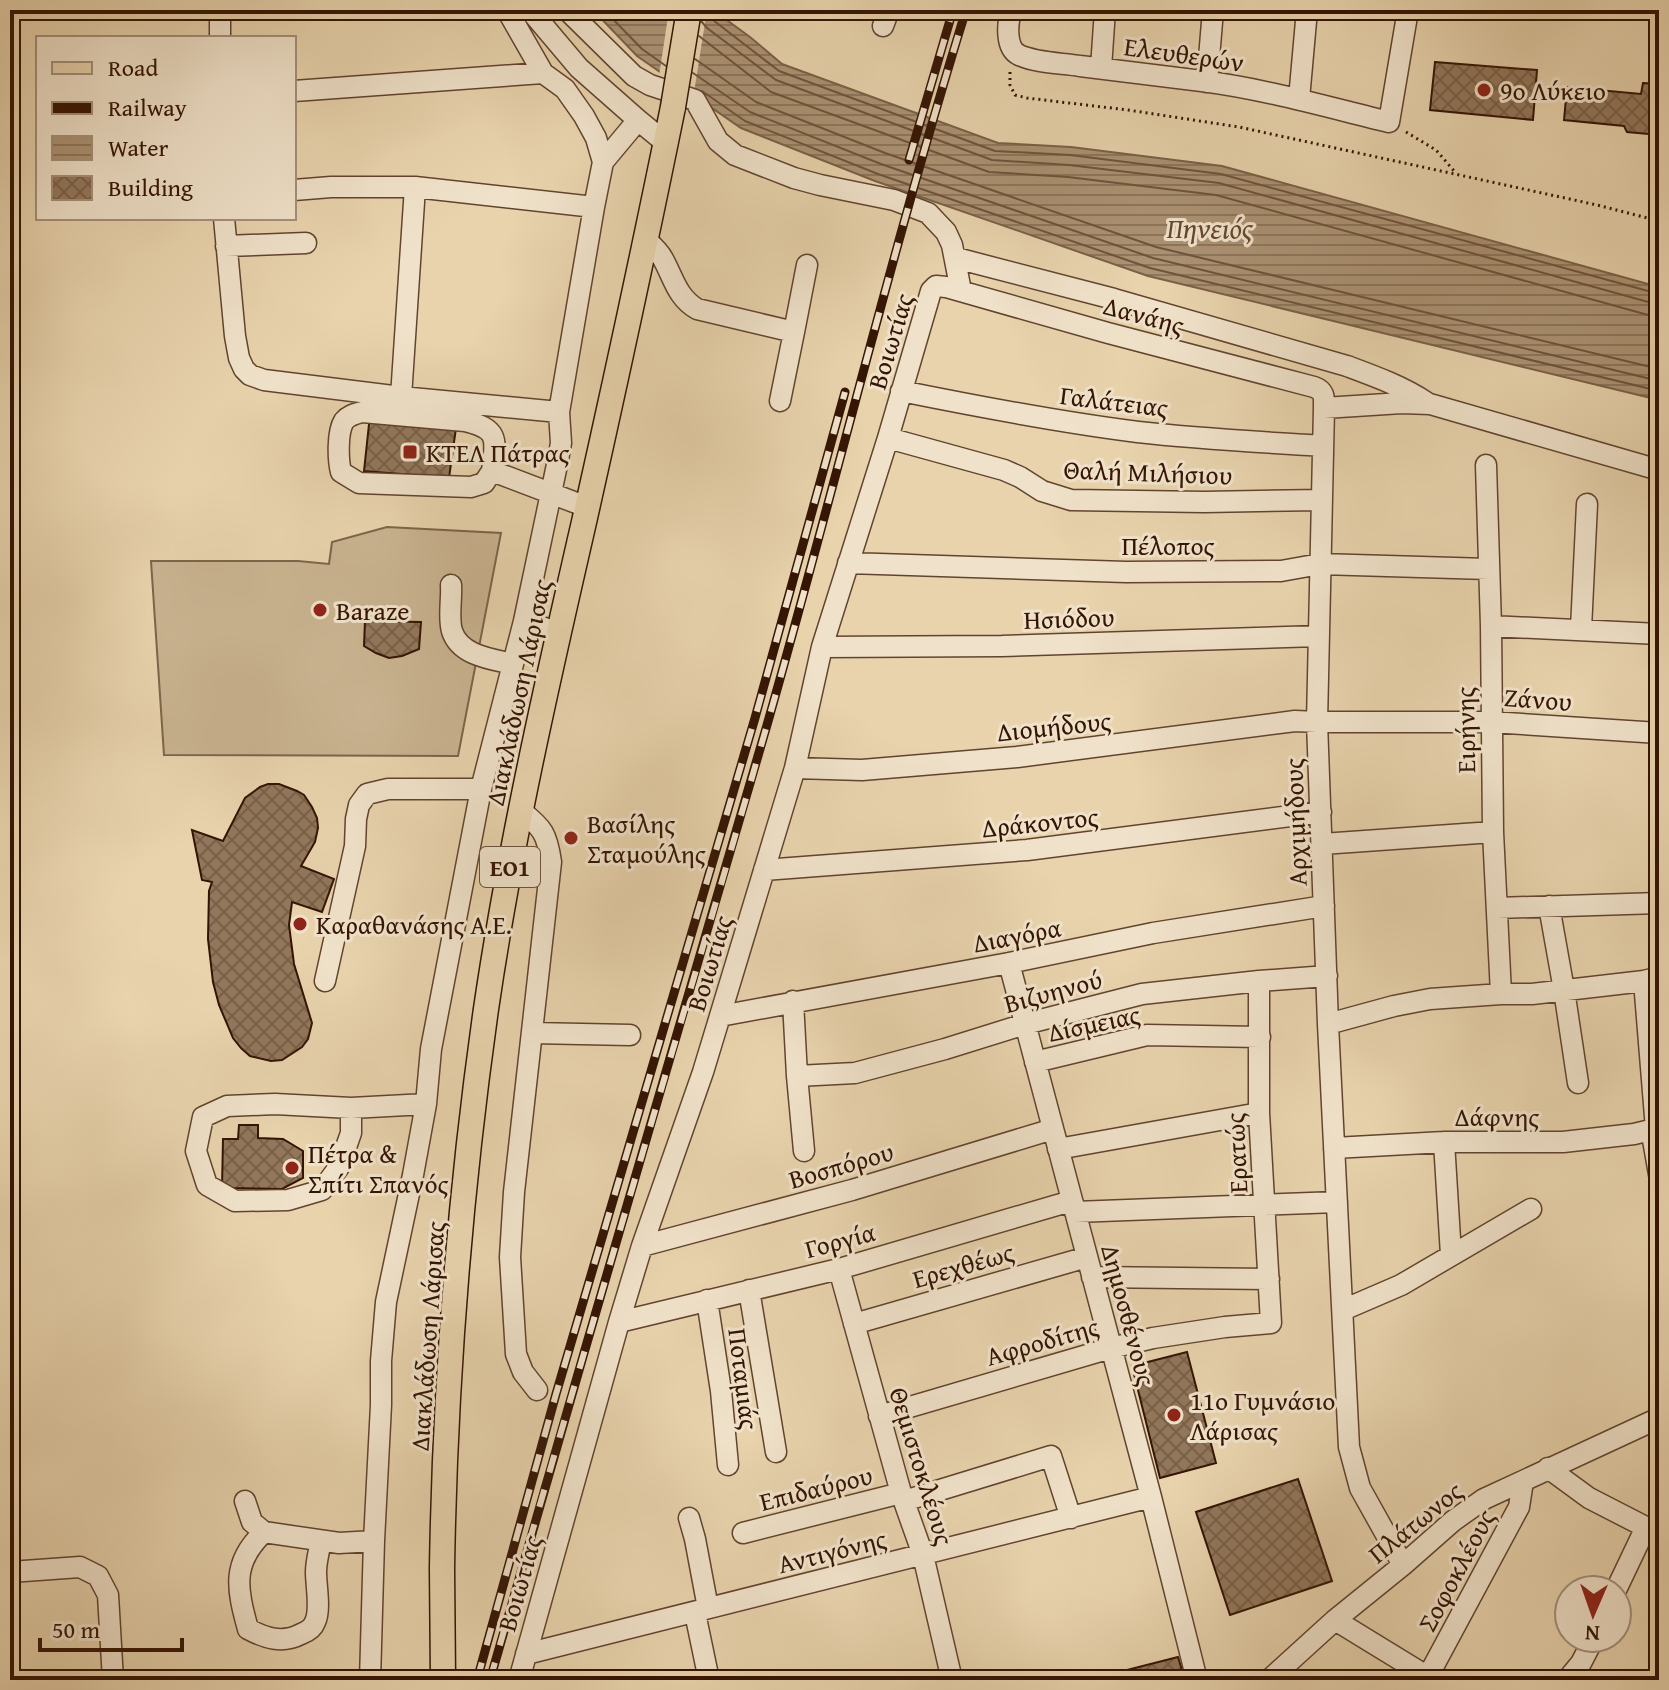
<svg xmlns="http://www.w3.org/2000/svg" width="1669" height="1690" viewBox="0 0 1669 1690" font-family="'Gentium Book Plus',serif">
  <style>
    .pitch { fill: #c9b390; stroke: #7e644a; stroke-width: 2 }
    .water { fill: url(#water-rules); stroke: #7b6046; stroke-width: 2 }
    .pier { fill: #e8d3ad }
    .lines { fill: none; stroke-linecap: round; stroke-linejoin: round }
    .shore { stroke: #70533b; stroke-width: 2 }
    .building { fill: url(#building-cross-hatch); stroke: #341403; stroke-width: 2 }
    .minor-casing { stroke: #61442e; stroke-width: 23 }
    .major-casing { stroke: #341403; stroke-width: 27 }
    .path { stroke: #341403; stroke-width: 3; stroke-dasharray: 2 4; stroke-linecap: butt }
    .minor { stroke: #f0e2ca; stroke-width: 20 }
    .major { stroke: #e8d3ad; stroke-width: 24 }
    .rail-casing { stroke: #341403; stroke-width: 9 }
    .rail { stroke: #f0e2ca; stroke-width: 6; stroke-dasharray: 18; stroke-linecap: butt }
    .major-bridge-casing { stroke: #341403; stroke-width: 27; stroke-linecap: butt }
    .major-bridge { stroke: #e8d3ad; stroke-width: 24 }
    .poi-dot { fill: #8f2418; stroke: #f0e2ca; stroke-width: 3 }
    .labels { text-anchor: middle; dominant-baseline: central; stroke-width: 6; stroke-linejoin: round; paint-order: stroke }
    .shield { fill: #f0e2ca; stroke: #6c523f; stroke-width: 2 }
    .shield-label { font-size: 24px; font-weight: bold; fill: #341403 }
    .street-label { font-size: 26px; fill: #341403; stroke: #f0e2ca }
    .poi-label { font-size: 26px; fill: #341403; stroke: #f0e2ca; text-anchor: start }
    .water-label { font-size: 28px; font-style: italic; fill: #644630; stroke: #f0e2ca }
  </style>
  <defs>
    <pattern id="water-rules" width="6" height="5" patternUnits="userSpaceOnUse" patternTransform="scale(2)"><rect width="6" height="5" fill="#ab9273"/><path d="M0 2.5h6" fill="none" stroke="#8c765c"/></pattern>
    <pattern id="building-cross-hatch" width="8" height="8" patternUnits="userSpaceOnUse" patternTransform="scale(2)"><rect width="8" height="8" fill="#92775b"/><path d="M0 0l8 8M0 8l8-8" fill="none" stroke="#786049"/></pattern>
  </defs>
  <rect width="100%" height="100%" fill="#e8d3ad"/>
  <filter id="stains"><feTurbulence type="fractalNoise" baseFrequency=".0025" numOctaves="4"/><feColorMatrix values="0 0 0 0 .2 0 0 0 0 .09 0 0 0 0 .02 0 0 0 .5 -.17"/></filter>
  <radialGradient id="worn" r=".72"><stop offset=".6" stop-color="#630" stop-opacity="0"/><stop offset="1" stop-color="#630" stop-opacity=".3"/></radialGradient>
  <path class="pitch" d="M387 527 501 533 458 756 164 755 151 561H298L329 564 332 542Z"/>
  <path class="water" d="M593 10H713L750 37 782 64 998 143 1071 147 1222 166 1659 287V400L1148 276 875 181 741 128 637 56Z"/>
  <path class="pier" d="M669 10H707L693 99 659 76Z"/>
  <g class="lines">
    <path class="shore" d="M604 10 642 49 666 66
      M710 10V15L713 20 779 71 995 151 1070 155 1221 174 1659 294
      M701 21 707 28 776 80 992 160 1069 165 1219 183 1659 305
      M699 36 771 92 989 172 1068 177 1216 195 1648 315 1659 317
      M695 59 756 102 885 153 1156 247 1659 369
      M693 73 750 112 881 164 1153 258 1659 381
      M702 91 745 121 878 174 1150 268 1659 391"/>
  </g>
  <path class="building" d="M1435 62 1537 70 1533 120 1430 110Z
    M1643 83 1659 84V135L1627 132 1624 126 1564 120 1567 87 1641 94Z
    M370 415 456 428 449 478 364 471Z
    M365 621 421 622 419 649 402 656 389 658 376 653 364 646Z
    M268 784H279L297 791 304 795 312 807 317 818 318 828 315 842 301 866 334 879 322 912 292 902 289 925 294 964 312 1023 308 1039 302 1047 282 1060 271 1061 250 1056 241 1048 233 1038 219 1005 213 982 208 939 209 891 212 882 202 880 192 830 223 841 245 798 260 787Z
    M239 1125H258V1138L283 1139 303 1151V1178L282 1189 222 1188 223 1139H238Z
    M1187 1352 1216 1463 1160 1478 1132 1366Z
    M1298 1479 1332 1581 1230 1615 1196 1512Z
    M1178 1657 1185 1680H1129L1127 1670Z"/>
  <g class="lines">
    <defs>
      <path id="minor" d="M507 10 543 73 565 89 584 116 596 138 603 162
        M530 10 579 68 638 120
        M567 10 634 76 650 85 695 100 718 141 735 155 794 178 820 185 894 200 928 213 946 232 952 245 961 291
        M1012 10C1007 22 1005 48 1019 55 1036 63 1061 63 1080 66 1121 71 1161 76 1202 81 1265 89 1327 107 1389 122L1408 10
        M883 26 889 10
        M220 38V10
        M1101 68 1105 10
        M1207 82 1213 10
        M294 91 543 73
        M1299 99 1307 10
        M294 190 331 187H415L594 207
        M224 218 235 336 239 358 244 369 250 375 264 380 401 397 559 412 594 207 603 162 638 120 666 143
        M645 239C652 245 659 251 663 259 674 279 677 297 697 309L794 332 780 401
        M226 246 306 243
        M956 258 1114 299 1347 366C1374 376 1402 386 1426 402
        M794 332 807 265
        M901 391C980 407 1058 422 1138 432 1200 439 1261 442 1323 446
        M401 397 415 187
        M888 438 1004 470 1020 477 1042 491 1071 500 1204 502 1321 500
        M1486 465 1491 626 1493 832 1501 994
        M492 471 484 483 471 487 359 483 341 472C338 460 337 432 344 421 349 415 355 414 362 412L465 421C500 429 496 440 492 471L587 507
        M848 563 1126 572 1281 571 1320 564 1488 569
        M451 585C452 599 448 618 452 631 460 656 492 659 513 664
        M524 621 558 460 561 443 559 412
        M1491 626 1659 634
        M1581 629 1587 504
        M822 647 1002 646 1319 636
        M795 768 862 770 1017 757 1295 721 1317 722H1491L1659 733
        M521 811C543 828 547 834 551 862L514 1192 510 1257 516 1354 523 1372 537 1390
        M1322 844 1493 832
        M764 870 1027 850 1321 812
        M1549 906 1564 990 1578 1083
        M1497 908 1659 903
        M1009 963 1151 1497 1197 1680
        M325 981 355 846 356 819 359 805 367 794 388 789H481
        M1644 981 1656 1129 1653 1140 1659 1174
        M793 1001 797 1076 804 1151
        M720 1016 1009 963 1153 933 1324 906
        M1328 1024 1394 1006 1430 999 1501 994H1532L1644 981 1659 977
        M532 1033 630 1035
        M1035 1062 1147 1035 1260 1037
        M797 1076 855 1073 945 1049 1025 1024 1142 994 1259 981 1327 976
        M351 1108V1133L339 1167 322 1190 288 1200 235 1201 207 1185 196 1151 203 1117 227 1106 275 1104 351 1108 426 1104
        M1444 1142 1451 1255
        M1334 1148 1444 1142H1563L1634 1134 1659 1128
        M1058 1149 1259 1113
        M1075 1212 1337 1202
        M642 1246 852 1190 1053 1129
        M839 1269 901 1493 923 1555 952 1680
        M1092 1277 1269 1279
        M749 1290 776 1452
        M707 1300 721 1391 728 1465
        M1343 1310 1401 1285 1531 1209
        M619 1322 839 1269 1071 1201
        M854 1324 1087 1257
        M879 1416 1111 1348 1153 1338 1225 1327 1271 1323 1259 1113V981
        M1548 1468 1589 1498 1659 1534
        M245 1501 252 1522 264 1532
        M904 1501 1051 1456 1071 1518
        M689 1518 695 1539 708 1608
        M743 1533 901 1493
        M321 1541C319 1551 316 1562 316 1572 316 1586 321 1610 315 1622 313 1628 306 1632 301 1634 282 1644 265 1638 248 1629 237 1589 231 1563 264 1532L339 1543 374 1541
        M1403 1565 1360 1488 1349 1447 1328 1024 1317 722 1324 408 1402 403 1430 404 1659 470
        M10 1572 80 1567 98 1576 108 1595 113 1680
        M1616 1590 1646 1527
        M695 1613 709 1680
        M1335 1620 1433 1680
        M526 1654 1151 1497
        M370 1680 374 1541 381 1405V1361L386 1302 413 1175 426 1104 431 1049 481 789 524 621 559 633
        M519 1680 619 1322 642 1246 703 1072 720 1016 795 768 822 647 888 438 931 291 936 286 946 287 1108 333 1314 387C1325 391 1324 397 1324 408
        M1269 1680 1335 1620 1403 1565 1453 1521 1484 1499 1659 1418
        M1426 1680 1519 1507 1523 1481
        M1567 1680 1581 1663 1594 1638"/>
      <path id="major" d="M443 1680C443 1643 442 1605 442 1568 445 1382 460 1193 486 1009 510 845 547 683 584 522 615 384 645 245 673 107"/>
    </defs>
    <use href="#minor" class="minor-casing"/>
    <use href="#major" class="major-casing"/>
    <path class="path" d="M1010 72V85L1015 95 1027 98 1128 110 1239 127 1597 205 1659 221
      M1406 132 1436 150 1455 172"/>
    <use href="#minor" class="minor"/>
    <use href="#major" class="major"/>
    <defs>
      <path id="rail" d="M909 160 953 10
        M477 1680 556 1394 755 718 845 392
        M490 1680C580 1361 676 1043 767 725 835 487 893 246 966 10"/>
    </defs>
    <use href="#rail" class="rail-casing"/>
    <use href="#rail" class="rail"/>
    <defs>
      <path id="major-bridge" d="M673 107 689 10"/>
    </defs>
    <use href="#major-bridge" class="major-bridge-casing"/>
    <use href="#major-bridge" class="major-bridge"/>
  </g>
  <g class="poi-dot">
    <circle cx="1484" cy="90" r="8"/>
    <rect x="402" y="444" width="16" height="16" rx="4"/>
    <circle cx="320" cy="610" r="8"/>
    <circle cx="571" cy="838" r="8"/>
    <circle cx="300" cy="924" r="8"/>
    <circle cx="292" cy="1168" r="8"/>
    <circle cx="1174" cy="1415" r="8"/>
  </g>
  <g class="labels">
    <rect class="shield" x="480" y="847" width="60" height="40" rx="6"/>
    <g class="shield-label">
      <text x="510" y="867">ΕΟ1</text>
    </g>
    <g class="street-label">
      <text transform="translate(1184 54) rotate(8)">Ελευθερών</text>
      <text transform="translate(1144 315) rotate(15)">Δανάης</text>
      <text transform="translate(890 341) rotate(-73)">Βοιωτίας</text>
      <text transform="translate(1114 401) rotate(7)">Γαλάτειας</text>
      <text transform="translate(1148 472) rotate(2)">Θαλή Μιλήσιου</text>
      <text x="1168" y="545">Πέλοπος</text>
      <text transform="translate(1069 618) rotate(-2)">Ησιόδου</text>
      <text transform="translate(518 692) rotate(-78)">Διακλάδωση Λάρισας</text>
      <text transform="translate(1538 699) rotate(4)">Ζάνου</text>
      <text transform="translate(1054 726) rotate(-6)">Διομήδους</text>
      <text transform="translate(1465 730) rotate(-91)">Ειρήνης</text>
      <text transform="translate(1040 822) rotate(-6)">Δράκοντος</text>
      <text transform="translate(1295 822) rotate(-92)">Αρχιμήδους</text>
      <text transform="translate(1017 935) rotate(-11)">Διαγόρα</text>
      <text transform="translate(709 963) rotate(-73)">Βοιωτίας</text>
      <text transform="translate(1053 991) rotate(-15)">Βιζυηνού</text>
      <text transform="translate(1094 1023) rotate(-12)">Δίσμειας</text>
      <text x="1497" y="1116">Δάφνης</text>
      <text transform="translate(1236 1153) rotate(-93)">Ερατώς</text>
      <text transform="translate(841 1165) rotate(-16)">Βοσπόρου</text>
      <text transform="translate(840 1240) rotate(-15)">Γοργία</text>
      <text transform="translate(963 1265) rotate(-16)">Ερεχθέως</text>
      <text transform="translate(1129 1315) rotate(75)">Δημοσθένους</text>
      <text transform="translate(427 1336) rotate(-86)">Διακλάδωση Λάρισας</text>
      <text transform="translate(1042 1341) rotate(-16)">Αφροδίτης</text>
      <text transform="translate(744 1379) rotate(83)">Ποταμιάς</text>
      <text transform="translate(922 1466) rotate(73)">Θεμιστοκλέους</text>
      <text transform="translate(816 1488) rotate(-14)">Επιδαύρου</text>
      <text transform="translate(1415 1522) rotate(-39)">Πλάτωνος</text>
      <text transform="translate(832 1551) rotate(-14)">Αντιγόνης</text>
      <text transform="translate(1456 1570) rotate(-62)">Σοφοκλέους</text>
      <text transform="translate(519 1583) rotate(-74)">Βοιωτίας</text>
    </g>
    <g class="poi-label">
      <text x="1500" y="90">9ο Λύκειο</text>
      <text x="426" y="452">ΚΤΕΛ Πάτρας</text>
      <text x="336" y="610">Baraze</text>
      <text x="587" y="823">Βασίλης<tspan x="587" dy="30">Σταμούλης</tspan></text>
      <text x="316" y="924">Καραθανάσης Α.Ε.</text>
      <text x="308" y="1153">Πέτρα &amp;<tspan x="308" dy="30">Σπίτι Σπανός</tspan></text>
      <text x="1190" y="1400">11ο Γυμνάσιο<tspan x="1190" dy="30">Λάρισας</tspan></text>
    </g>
    <g class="water-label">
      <text x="1210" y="227">Πηνειός</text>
    </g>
  </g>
  <rect width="1669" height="1690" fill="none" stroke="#e8d3ad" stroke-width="40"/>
  <rect x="12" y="12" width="1645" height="1666" fill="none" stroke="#341403" stroke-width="4"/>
  <rect x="20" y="20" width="1629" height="1650" fill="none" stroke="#341403" stroke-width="2"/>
  <rect x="36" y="36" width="260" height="184" fill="#f0e2ca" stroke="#a5907a" stroke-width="2"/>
  <rect x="52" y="62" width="40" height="12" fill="#e8d3ad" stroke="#a5907a" stroke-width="2"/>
  <text x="108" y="76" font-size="24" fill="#341403">Road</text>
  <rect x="52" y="102" width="40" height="12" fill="#341403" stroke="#a5907a" stroke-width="2"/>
  <text x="108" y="116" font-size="24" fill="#341403">Railway</text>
  <rect x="52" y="136" width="40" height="24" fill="url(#water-rules)" stroke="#a5907a" stroke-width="2"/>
  <text x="108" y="156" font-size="24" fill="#341403">Water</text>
  <rect x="52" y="176" width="40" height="24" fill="url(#building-cross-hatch)" stroke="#a5907a" stroke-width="2"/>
  <text x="108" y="196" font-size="24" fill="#341403">Building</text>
  <g transform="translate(1593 1614) rotate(182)"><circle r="38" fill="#f0e2ca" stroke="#a5907a" stroke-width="2"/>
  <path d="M0-6L14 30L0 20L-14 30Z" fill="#8f2418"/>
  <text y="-12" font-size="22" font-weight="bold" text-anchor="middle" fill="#341403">N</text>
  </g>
  <path d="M40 1638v12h142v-12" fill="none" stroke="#341403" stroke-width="4"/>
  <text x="52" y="1638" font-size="24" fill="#341403" stroke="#f0e2ca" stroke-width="6" paint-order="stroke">50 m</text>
  <rect width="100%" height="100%" filter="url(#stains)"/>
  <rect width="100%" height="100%" fill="url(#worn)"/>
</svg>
